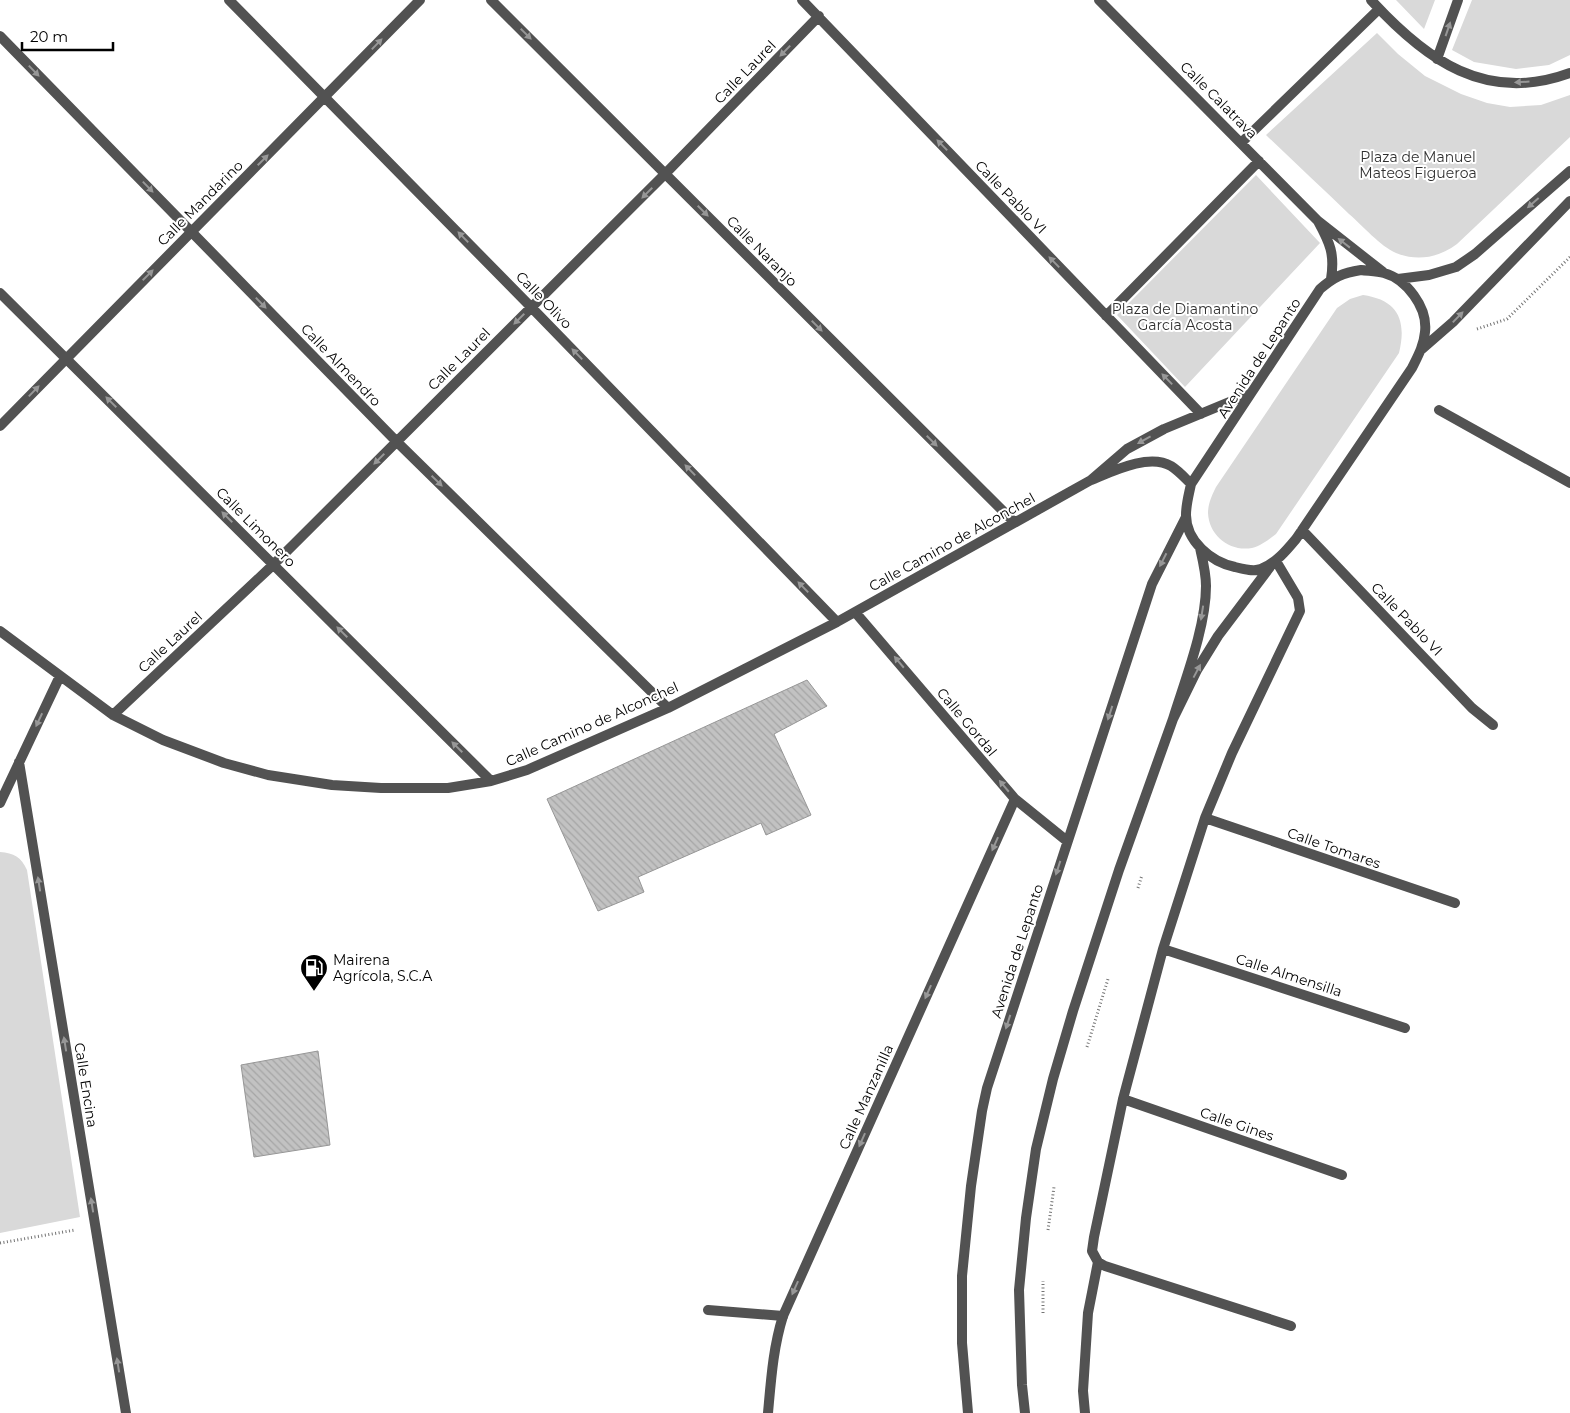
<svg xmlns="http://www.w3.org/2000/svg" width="1570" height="1413" viewBox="0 0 1570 1413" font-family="Montserrat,sans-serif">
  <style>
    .green { fill: #d9d9d9 }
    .building { fill: url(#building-back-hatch); stroke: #969696 }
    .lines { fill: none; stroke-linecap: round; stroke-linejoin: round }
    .path { stroke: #747474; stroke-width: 3; stroke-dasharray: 1 2.5; stroke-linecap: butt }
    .lane { stroke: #525252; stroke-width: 10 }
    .street { stroke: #525252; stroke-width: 10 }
    .oneway { fill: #979797 }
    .labels { text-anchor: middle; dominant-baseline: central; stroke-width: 4; stroke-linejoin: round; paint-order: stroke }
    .street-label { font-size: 14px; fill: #000; stroke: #fff }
    .park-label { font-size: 14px; fill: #303030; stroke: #fff }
    .poi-label { font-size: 14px; fill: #000; stroke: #fff; text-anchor: start }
  </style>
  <defs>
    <pattern id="building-back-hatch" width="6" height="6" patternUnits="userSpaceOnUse" patternTransform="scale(1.25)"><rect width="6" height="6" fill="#c2c2c2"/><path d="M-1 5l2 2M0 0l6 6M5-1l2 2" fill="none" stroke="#a5a5a5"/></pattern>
  </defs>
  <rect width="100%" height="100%" fill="#fff"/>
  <path class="green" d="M1396 0H1435L1424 29Z
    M1472 0H1570V55L1549 65 1516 69 1474 62 1452 50Z
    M1377 33 1398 54 1425 76 1461 94 1487 103 1510 107 1541 105 1570 95V137L1457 244C1440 257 1418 262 1396 253 1380 246 1363 226 1349 214 1322 188 1294 162 1266 135Z
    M1256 175 1320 243 1185 387 1117 315Z
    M1363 295C1398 300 1407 320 1399 353L1276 534C1269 539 1261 546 1252 548 1230 552 1209 536 1208 513 1208 504 1212 495 1216 487L1337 308 1350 299Z
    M0 852C14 853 21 857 27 870L80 1217 0 1233Z"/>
  <path class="building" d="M807 680 827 706 774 734 811 815 766 835 761 823 638 877 644 892 598 911 547 799Z
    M318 1051 330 1145 254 1157 241 1065Z"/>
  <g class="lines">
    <path class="path" d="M1477 329 1507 319 1570 257
      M1138 888 1142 875
      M1087 1047 1108 979
      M1048 1230 1054 1187
      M0 1243 75 1230
      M1043 1313V1281"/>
    <path class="lane" d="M708 1310 783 1316"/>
    <path class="street" d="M229 0 531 307 837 622
      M491 0 1014 522
      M802 0 1201 414
      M1099 0 1318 221
      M1371 0C1426 60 1486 104 1570 73
      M0 36 396 441 668 708
      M1437 59 1458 0
      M1242 142 1379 9
      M1361 270C1368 271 1377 271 1384 273 1406 279 1428 307 1425 332 1424 345 1418 356 1412 368L1296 539C1286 551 1276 563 1261 569 1253 572 1243 569 1235 567 1211 562 1186 541 1186 515 1186 504 1189 494 1191 484L1320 289C1334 277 1342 273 1361 270Z
      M1331 279C1335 254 1330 243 1318 221L1383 272
      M1398 279 1429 275 1456 267 1475 254 1570 171
      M0 293 491 781
      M1106 316 1259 161
      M1422 349 1453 322 1570 201
      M1439 410 1570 483
      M0 426 420 0
      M1191 484C1185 478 1179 471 1171 466 1149 453 1113 471 1091 480L1127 449 1164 429 1251 393
      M1302 530 1472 708 1493 725
      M1200 548C1203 561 1206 573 1206 586 1206 627 1185 680 1173 719L1197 670 1218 636 1270 567
      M855 612 1015 799 1067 841
      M0 631 113 715 163 740 224 763 268 775 332 785 381 788H448L491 781 527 770 668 708 837 622 1091 480
      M113 715 274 564 665 174 819 16
      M19 762 126 1413
      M0 803 60 676
      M1205 818 1455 903
      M1163 949 1405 1028
      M1123 1099 1342 1175
      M1098 1262 1105 1266 1291 1326
      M768 1413C771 1380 773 1348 783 1316L1015 799
      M968 1413 962 1343V1276L971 1186 982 1111 987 1088 1152 584 1186 517
      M1025 1413 1022 1385 1019 1290 1026 1218 1036 1149 1053 1079 1073 1011 1119 870 1173 719
      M1085 1413 1083 1391 1088 1313 1098 1262 1092 1251 1094 1237 1123 1099 1163 949 1205 818 1232 753 1300 611 1298 598 1276 561"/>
  </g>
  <defs><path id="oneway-solid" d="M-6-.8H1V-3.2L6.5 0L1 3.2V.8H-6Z" transform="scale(1.25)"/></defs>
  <g class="oneway">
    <use href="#oneway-solid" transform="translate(1448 29) rotate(-71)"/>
    <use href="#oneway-solid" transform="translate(526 34) rotate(45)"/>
    <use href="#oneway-solid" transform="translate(377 44) rotate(-46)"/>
    <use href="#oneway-solid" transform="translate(785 51) rotate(134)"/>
    <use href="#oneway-solid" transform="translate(34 71) rotate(46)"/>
    <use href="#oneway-solid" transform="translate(1522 82) rotate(177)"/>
    <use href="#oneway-solid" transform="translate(942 145) rotate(-134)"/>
    <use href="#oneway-solid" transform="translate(263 160) rotate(-45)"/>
    <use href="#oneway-solid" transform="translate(148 187) rotate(46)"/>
    <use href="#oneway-solid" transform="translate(647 193) rotate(135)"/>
    <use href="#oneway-solid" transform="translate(1533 203) rotate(139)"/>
    <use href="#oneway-solid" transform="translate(703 211) rotate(45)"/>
    <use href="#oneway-solid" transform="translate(463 237) rotate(-134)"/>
    <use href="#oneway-solid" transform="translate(1344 243) rotate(-142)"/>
    <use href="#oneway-solid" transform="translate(1054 262) rotate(-134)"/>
    <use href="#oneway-solid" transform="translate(148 275) rotate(-45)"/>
    <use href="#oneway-solid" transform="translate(261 303) rotate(46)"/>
    <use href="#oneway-solid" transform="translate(1458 317) rotate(-46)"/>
    <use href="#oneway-solid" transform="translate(519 319) rotate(135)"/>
    <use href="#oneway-solid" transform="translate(817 326) rotate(45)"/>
    <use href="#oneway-solid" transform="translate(577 354) rotate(-134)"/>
    <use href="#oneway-solid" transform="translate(1167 379) rotate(-134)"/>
    <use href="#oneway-solid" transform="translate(34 391) rotate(-46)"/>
    <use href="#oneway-solid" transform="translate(111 402) rotate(-135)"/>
    <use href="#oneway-solid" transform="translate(1144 440) rotate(151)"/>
    <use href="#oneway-solid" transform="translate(932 441) rotate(45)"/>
    <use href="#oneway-solid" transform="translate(379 459) rotate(135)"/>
    <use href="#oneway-solid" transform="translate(690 470) rotate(-134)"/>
    <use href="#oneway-solid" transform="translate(437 481) rotate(44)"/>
    <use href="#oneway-solid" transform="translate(227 517) rotate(-135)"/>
    <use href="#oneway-solid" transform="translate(1163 560) rotate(117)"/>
    <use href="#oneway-solid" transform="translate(803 587) rotate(-134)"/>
    <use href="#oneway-solid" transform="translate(1202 613) rotate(99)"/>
    <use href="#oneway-solid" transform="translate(342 632) rotate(-135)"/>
    <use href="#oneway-solid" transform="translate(899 662) rotate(-130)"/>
    <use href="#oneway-solid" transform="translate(1197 671) rotate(-62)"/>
    <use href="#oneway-solid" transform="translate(1110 713) rotate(108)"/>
    <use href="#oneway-solid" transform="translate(39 720) rotate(115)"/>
    <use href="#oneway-solid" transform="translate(457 747) rotate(-135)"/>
    <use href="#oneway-solid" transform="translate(1004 786) rotate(-130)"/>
    <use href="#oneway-solid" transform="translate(995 844) rotate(114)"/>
    <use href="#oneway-solid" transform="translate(1058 868) rotate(108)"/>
    <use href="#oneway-solid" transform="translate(39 884) rotate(-99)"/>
    <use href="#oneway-solid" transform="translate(928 992) rotate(114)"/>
    <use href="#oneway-solid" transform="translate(1008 1022) rotate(108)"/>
    <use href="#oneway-solid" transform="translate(65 1044) rotate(-99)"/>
    <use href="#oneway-solid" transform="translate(862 1140) rotate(114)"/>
    <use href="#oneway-solid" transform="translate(92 1205) rotate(-99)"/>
    <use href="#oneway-solid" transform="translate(795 1288) rotate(114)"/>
    <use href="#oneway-solid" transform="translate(118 1365) rotate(-99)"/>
  </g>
  <defs>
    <symbol id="fuel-pin" viewBox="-11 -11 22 30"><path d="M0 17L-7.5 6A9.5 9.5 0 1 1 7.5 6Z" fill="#000" stroke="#fff"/><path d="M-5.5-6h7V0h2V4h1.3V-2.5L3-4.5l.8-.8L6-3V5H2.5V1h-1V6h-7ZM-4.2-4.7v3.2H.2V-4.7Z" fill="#fff"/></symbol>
  </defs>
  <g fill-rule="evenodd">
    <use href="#fuel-pin" x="298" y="952" width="32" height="43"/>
  </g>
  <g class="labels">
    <g class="street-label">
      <text transform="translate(745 72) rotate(-46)">Calle Laurel</text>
      <text transform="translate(1219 100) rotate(45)">Calle Calatrava</text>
      <text transform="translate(1011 197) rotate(46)">Calle Pablo VI</text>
      <text transform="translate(200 203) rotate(-45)">Calle Mandarino</text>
      <text transform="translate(762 251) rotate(45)">Calle Naranjo</text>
      <text transform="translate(544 300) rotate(46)">Calle Olivo</text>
      <text transform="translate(1259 358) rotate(-57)">Avenida de Lepanto</text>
      <text transform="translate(459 359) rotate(-45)">Calle Laurel</text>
      <text transform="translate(341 365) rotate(46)">Calle Almendro</text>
      <text transform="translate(256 527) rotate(45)">Calle Limonero</text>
      <text transform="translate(952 542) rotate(-29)">Calle Camino de Alconchel</text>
      <text transform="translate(1407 619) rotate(46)">Calle Pablo VI</text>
      <text transform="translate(170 642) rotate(-43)">Calle Laurel</text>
      <text transform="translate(967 722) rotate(50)">Calle Gordal</text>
      <text transform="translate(592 724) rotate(-24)">Calle Camino de Alconchel</text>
      <text transform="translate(1334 848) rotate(19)">Calle Tomares</text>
      <text transform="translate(1017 951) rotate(-72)">Avenida de Lepanto</text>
      <text transform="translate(1289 975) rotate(18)">Calle Almensilla</text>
      <text transform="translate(86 1085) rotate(81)">Calle Encina</text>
      <text transform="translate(866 1097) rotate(-66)">Calle Manzanilla</text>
      <text transform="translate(1237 1124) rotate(19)">Calle Gines</text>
    </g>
    <g class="park-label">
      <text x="1418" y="157">Plaza de Manuel<tspan x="1418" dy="16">Mateos Figueroa</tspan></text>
      <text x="1185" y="309">Plaza de Diamantino<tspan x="1185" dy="16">García Acosta</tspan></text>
    </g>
    <g class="poi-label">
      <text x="333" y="960">Mairena<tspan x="333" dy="16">Agrícola, S.C.A</tspan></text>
    </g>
  </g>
  <path d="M22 42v8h91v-8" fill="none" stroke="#000000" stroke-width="2.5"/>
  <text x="30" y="42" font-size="15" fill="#000000" stroke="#ffffff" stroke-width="4" paint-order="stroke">20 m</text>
</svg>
